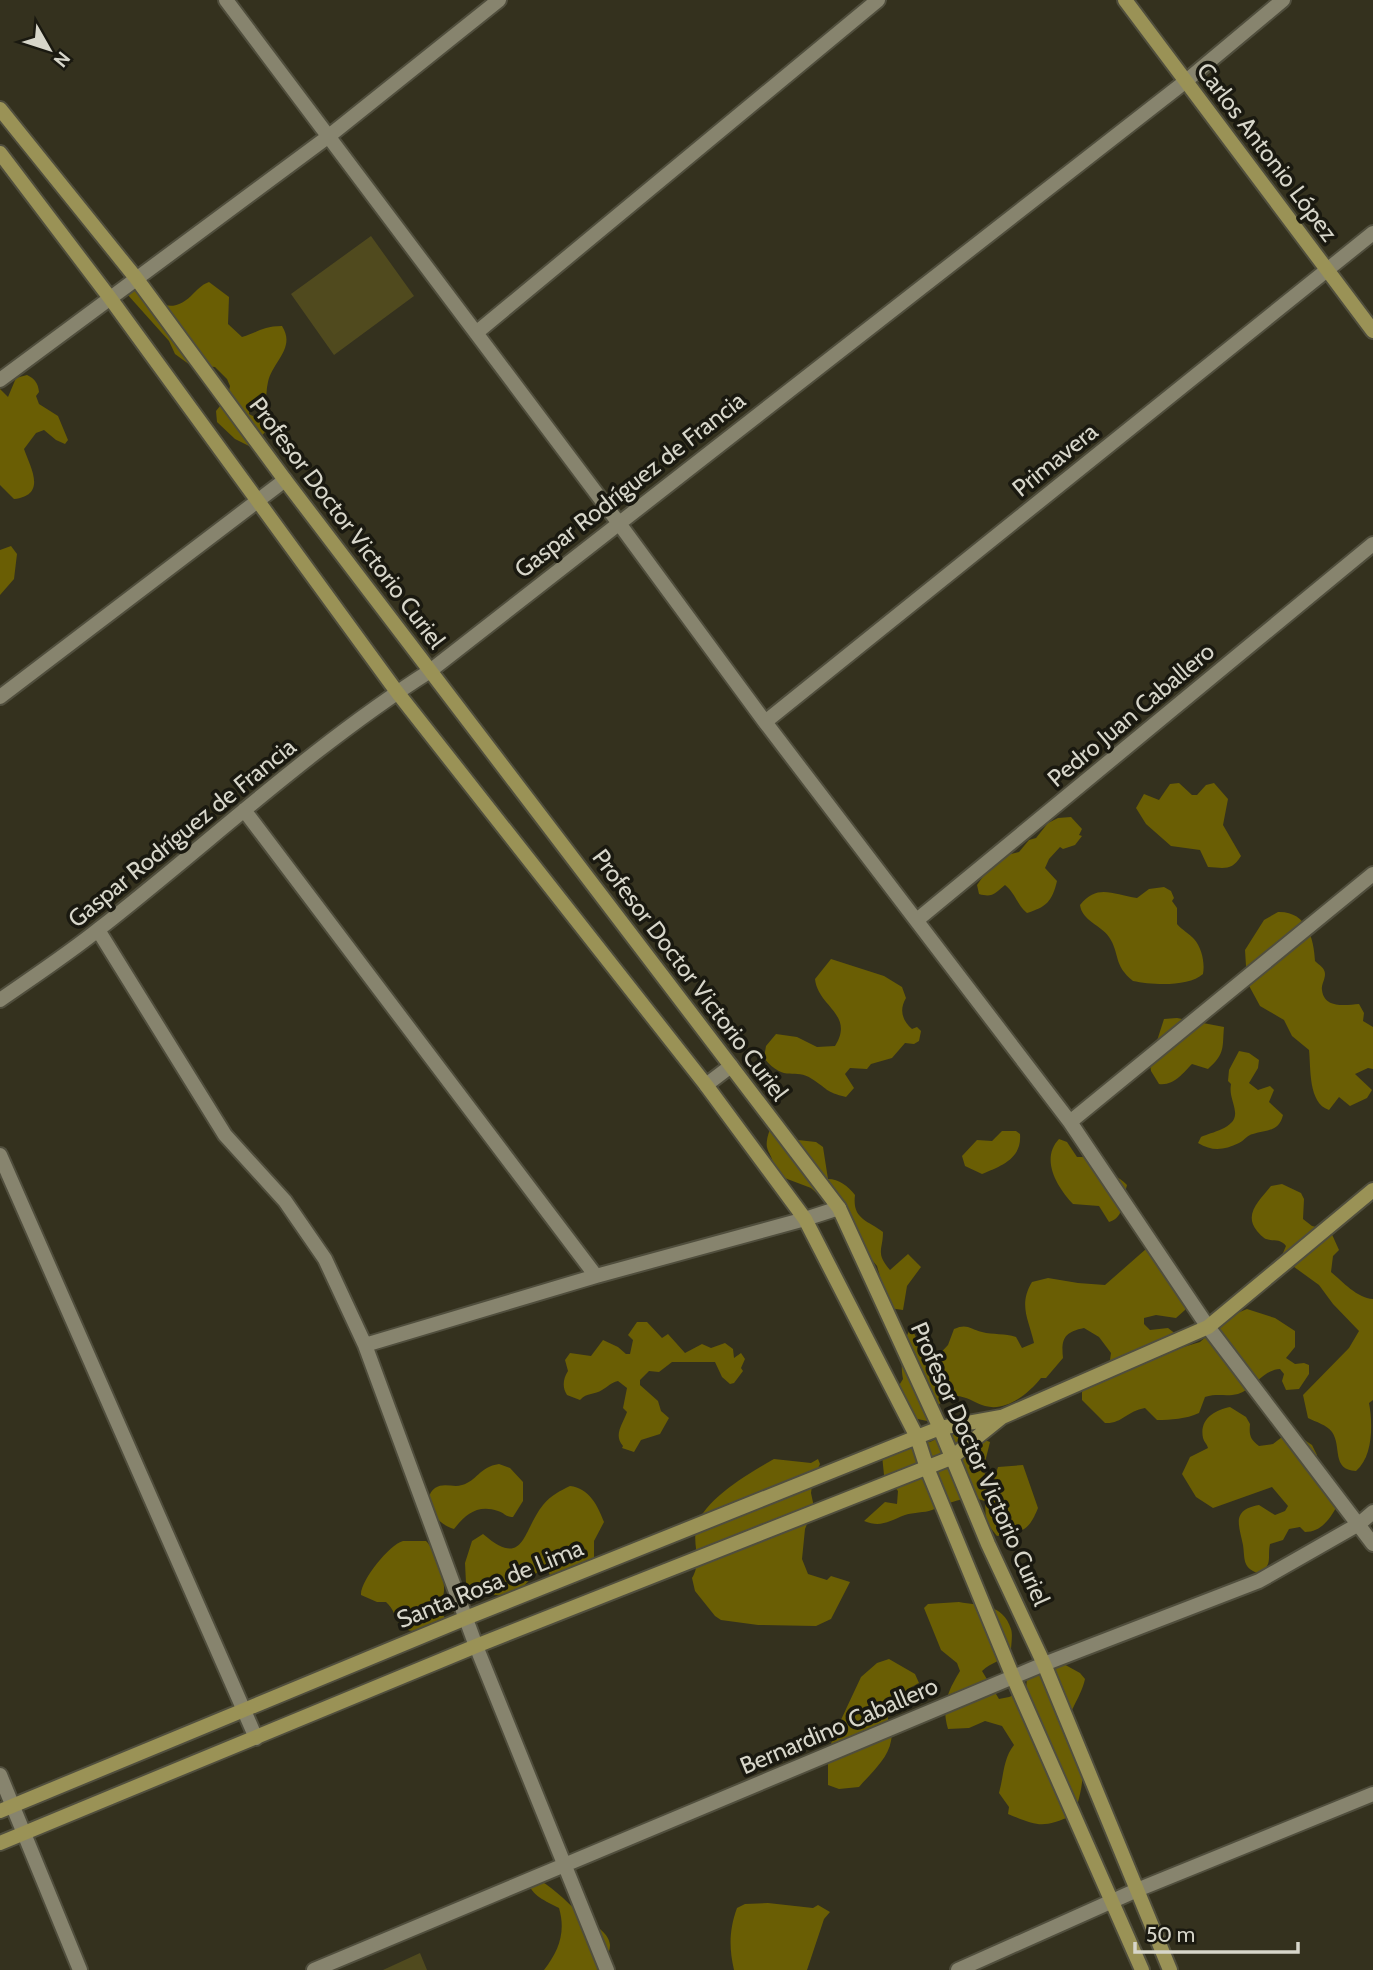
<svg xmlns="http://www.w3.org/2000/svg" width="1373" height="1970" font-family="Cabin,sans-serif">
  <rect width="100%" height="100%" fill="#34311e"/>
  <path fill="#504a1e" d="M371 236 414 296 334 355 291 294Z
    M420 1953 427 1970H383Z"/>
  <path fill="#6a5e04" d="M209 282 229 297 228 324 242 337C259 332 263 326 282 326 296 348 273 361 268 382 266 389 267 397 265 404L249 402V414L268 424 267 429 253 448 235 439 217 422 216 411 228 396 230 386 227 379 215 367 190 365 175 354 169 341 127 294 134 283C154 298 167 318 191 296 197 290 201 285 209 282Z
    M27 375C35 379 38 383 39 392L36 396 39 404 58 416 68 440 65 444 56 440 44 430 36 433 24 449C30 467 48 495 14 499L0 485V389L8 397 16 378Z
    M11 546 17 554 14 579 0 595V550Z
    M1179 783 1192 795H1197L1206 785 1214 783 1228 799 1223 825 1241 856C1232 871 1224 868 1208 867L1200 850 1171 846 1146 824 1136 808 1144 794 1159 800 1170 784Z
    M1071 817 1082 829 1079 835 1082 836 1075 845 1063 849 1060 847 1049 859 1045 868 1057 881C1052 902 1046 907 1027 913 1017 905 1016 894 1005 885 995 893 993 898 979 894L977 885 989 868 1007 855 1019 852 1029 840 1036 838 1048 823 1058 818Z
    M1164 887 1171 891 1174 898 1172 901 1177 908V924C1182 930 1190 934 1194 939 1202 948 1205 963 1203 974 1189 987 1152 985 1133 981 1113 965 1120 953 1109 937 1101 925 1082 921 1080 905 1098 883 1113 895 1137 898L1149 889Z
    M1278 912C1307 911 1314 939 1315 961 1319 965 1325 968 1325 974 1325 980 1321 985 1322 990 1324 1009 1346 1005 1359 1004L1364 1013 1363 1021 1373 1027V1069L1368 1068 1355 1074 1372 1090 1367 1098 1350 1106 1339 1097 1329 1110C1308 1103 1311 1068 1309 1050L1292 1036 1284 1020 1260 1006 1247 982 1245 950 1264 920Z
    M831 959 884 976 902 987 906 998C899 1010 902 1020 912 1029L917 1027 921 1031 919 1041 914 1044 905 1043 892 1058 871 1064 867 1069 850 1068 845 1074 854 1088 846 1097C825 1092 828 1089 812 1079 795 1067 785 1084 764 1058L766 1046 776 1034 797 1037 817 1047 835 1046C855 1014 818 1007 815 979Z
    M1177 1018 1224 1027C1222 1047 1226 1053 1208 1069L1192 1064C1183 1073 1174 1086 1159 1084L1151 1071 1149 1056 1154 1050 1164 1019Z
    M1239 1051 1249 1053 1259 1060 1258 1068 1249 1083 1258 1090 1270 1086 1274 1090 1269 1102 1283 1115C1279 1132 1266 1130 1253 1134 1247 1135 1245 1140 1239 1143 1224 1150 1213 1152 1198 1143L1201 1137C1212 1132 1237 1128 1235 1112 1234 1102 1229 1095 1231 1084L1228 1081 1229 1070Z
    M770 1129 798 1140 816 1142 823 1147 828 1179C839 1179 848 1186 855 1195 852 1219 867 1220 883 1232 883 1250 875 1253 890 1270L908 1254 921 1267 907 1286 903 1310 889 1308 877 1266 863 1249 859 1234 854 1227 811 1188 782 1177 774 1170C773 1149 761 1154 770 1129Z
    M1002 1131H1016L1020 1134C1022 1159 1001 1166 982 1174L965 1166 962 1156 977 1140 992 1141Z
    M1059 1139 1067 1142 1077 1157H1101L1107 1162C1110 1177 1118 1175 1127 1185 1123 1198 1125 1218 1109 1222L1099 1206 1073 1204C1057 1187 1040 1159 1059 1139Z
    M1282 1184 1301 1193 1304 1199 1303 1219 1312 1226 1330 1230 1339 1250 1333 1256 1331 1272C1343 1282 1357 1298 1373 1299V1400L1369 1403C1373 1424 1373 1457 1356 1471 1331 1470 1342 1446 1332 1432 1327 1425 1316 1422 1308 1418L1303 1395 1349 1348 1359 1331 1333 1304 1319 1285 1290 1264 1283 1253 1286 1246C1280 1238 1274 1242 1266 1239 1263 1238 1259 1233 1257 1231 1243 1214 1260 1200 1271 1186Z
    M1146 1249 1161 1253 1185 1300V1310L1176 1318 1156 1315 1144 1318V1324L1150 1330 1168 1328 1177 1335V1349L1200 1342 1230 1316 1247 1309 1275 1318 1295 1331V1347L1286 1358 1295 1364 1304 1363 1309 1365V1374L1299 1389 1286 1390 1282 1381 1284 1374 1280 1369C1262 1370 1254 1389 1238 1394 1226 1397 1218 1393 1205 1397L1199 1413C1186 1419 1171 1420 1157 1420L1145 1408C1127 1411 1122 1424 1105 1423L1082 1400V1392L1110 1360 1111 1353 1099 1337 1084 1328C1064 1332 1061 1339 1063 1358L1046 1378H1041C1029 1393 1007 1412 985 1406 971 1402 959 1390 944 1400 937 1404 934 1415 927 1421L913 1418 898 1387 903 1379C900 1364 902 1341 911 1328 921 1343 916 1352 931 1363L948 1345 954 1329C967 1323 970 1329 982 1332 993 1335 1005 1333 1016 1337L1022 1348 1034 1343C1029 1320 1018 1305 1032 1282L1048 1278 1078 1283 1105 1285Z
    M637 1322H647L662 1338 668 1334 685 1353 702 1344 711 1348 725 1343 733 1349 734 1358 741 1353 745 1359 741 1368 743 1371 734 1383 730 1384 722 1377 715 1362H672L659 1372 649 1371 640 1380V1385L658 1401 661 1411 669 1418 660 1434 641 1440 634 1452 622 1448 623 1446C613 1435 623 1424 627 1412L623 1408 627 1388 618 1381C610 1383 609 1386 602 1390 595 1395 587 1392 580 1400L567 1395C562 1387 563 1379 568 1371L565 1360 570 1353 591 1356 603 1340 618 1347 626 1354H630L633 1340 628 1335Z
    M1230 1407 1246 1417 1250 1424C1249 1435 1250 1439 1259 1446L1273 1444 1282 1437 1297 1435 1312 1445 1317 1455V1467L1337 1506C1330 1519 1321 1532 1305 1532L1300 1527 1289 1529 1283 1540 1270 1544C1267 1557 1274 1567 1257 1573 1242 1567 1245 1558 1243 1545 1239 1525 1231 1510 1259 1505L1275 1515 1285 1511 1288 1506 1272 1487 1213 1508 1196 1497 1182 1474 1190 1457 1208 1448C1207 1444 1204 1442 1203 1438 1199 1419 1215 1410 1230 1407Z
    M967 1428 979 1438 990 1442 983 1470 987 1478 982 1477 989 1482 994 1480 998 1467 1023 1465 1038 1508C1028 1533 1022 1531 997 1536L986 1522 985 1501C965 1494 951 1503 932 1510 924 1513 914 1512 905 1515 889 1521 881 1528 864 1521L885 1502 897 1504 898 1491 884 1475 882 1455 914 1443 930 1442 956 1429Z
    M774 1459 811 1463 818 1459 820 1464 813 1479 811 1493 814 1507 805 1529 802 1559 808 1574 827 1580 831 1576 850 1582 831 1619 816 1626 758 1625 721 1620 715 1616 695 1591 692 1578C703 1559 691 1545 697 1526 704 1499 751 1472 774 1459Z
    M499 1464 510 1468 523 1482V1501L513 1517C505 1517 505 1513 498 1511 477 1504 465 1515 454 1529 439 1524 434 1516 428 1502 429 1496 430 1492 435 1488 444 1482 453 1488 462 1485 477 1481 479 1467 499 1464Z
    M570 1486C589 1488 598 1506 604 1522L594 1541V1561L577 1583 561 1587 552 1580 548 1571 543 1569C534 1573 529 1581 522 1588 508 1603 481 1593 466 1583L465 1563 472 1541 483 1534C525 1570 522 1531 543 1505 551 1495 560 1491 570 1486Z
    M403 1541H426C435 1550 444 1574 444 1587 445 1602 434 1602 445 1618 444 1619 439 1627 438 1628 431 1634 407 1633 401 1626 395 1618 394 1609 386 1602H377L361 1595C360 1581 390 1544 403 1541Z
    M959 1602C980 1606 1003 1603 1011 1629 1013 1635 1011 1644 1011 1652 1003 1661 991 1662 982 1671L999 1699 1009 1697 1026 1690 1027 1677 1060 1662 1080 1673 1085 1679C1081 1698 1066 1714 1065 1734 1091 1755 1083 1788 1074 1815 1042 1828 1040 1827 1008 1814L1009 1807 999 1793C1004 1775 1003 1759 1014 1745L1002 1726 985 1721 969 1728 948 1729C941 1705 948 1691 960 1671L957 1663 941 1650 924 1608 928 1604Z
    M889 1659 915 1674 919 1683C907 1689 884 1704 888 1719 889 1727 893 1733 891 1741 888 1759 870 1774 859 1787L839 1789 828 1785V1762L832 1739 861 1677 877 1663Z
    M532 1876C552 1886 564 1899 580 1914 590 1923 609 1931 610 1945 610 1955 603 1963 597 1970H544C559 1951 566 1932 559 1908 546 1901 531 1896 528 1881Z
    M768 1903 813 1908 818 1905 830 1912 824 1919 807 1970H734C729 1948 729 1930 737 1908L745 1904Z"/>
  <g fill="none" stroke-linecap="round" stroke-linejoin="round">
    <defs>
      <path id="street" d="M226 0 618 522 765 722 1070 1122 1208 1327 1373 1544
        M476 333 878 0
        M0 380 329 136 499 0
        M0 697 285 480
        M765 722 1373 233
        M244 810 596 1276
        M917 920 1373 544
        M98 930 225 1135 285 1201 325 1259 365 1345 476 1646 607 1970
        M0 1000C33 977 68 954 99 929 209 843 312 746 430 671L1186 81 1283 0
        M706 1085 731 1066
        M1070 1122 1373 874
        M0 1155 256 1738
        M365 1345 596 1276 805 1219 839 1208
        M0 1775 80 1970
        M314 1970 1044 1664 1259 1581 1359 1524 1373 1512
        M958 1970 1137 1890 1373 1794"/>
      <path id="secondary" d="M1125 0 1373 331
        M0 109 136 278 285 480 839 1208 940 1428 988 1544 1044 1664 1170 1970
        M0 153 110 298 397 692 706 1085 805 1219 917 1437 927 1468 1013 1677 1142 1970
        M0 1811 466 1618 917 1437 940 1428 1001 1417
        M0 1843 476 1646 951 1458 1002 1417 1208 1327 1373 1190"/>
    </defs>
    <use href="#street" stroke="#504e3d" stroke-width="18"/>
    <use href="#secondary" stroke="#504e3d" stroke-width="18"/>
    <use href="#street" stroke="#87846e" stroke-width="14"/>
    <use href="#secondary" stroke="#9a9256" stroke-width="14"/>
  </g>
  <g text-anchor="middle" stroke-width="7" stroke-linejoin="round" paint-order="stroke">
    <g font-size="24" fill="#d7d6ca" stroke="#1a1910">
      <text transform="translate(1267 152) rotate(53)" y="8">Carlos Antonio López</text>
      <text transform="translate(1055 460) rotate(-39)" y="8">Primavera</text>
      <text transform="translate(630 485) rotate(-38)" y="8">Gaspar Rodríguez de Francia</text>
      <text transform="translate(347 523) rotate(53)" y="8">Profesor Doctor Victorio Curiel</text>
      <text transform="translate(1131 715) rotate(-40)" y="8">Pedro Juan Caballero</text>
      <text transform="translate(182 833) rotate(-39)" y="8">Gaspar Rodríguez de Francia</text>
      <text transform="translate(690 975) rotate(53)" y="8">Profesor Doctor Victorio Curiel</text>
      <text transform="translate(980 1464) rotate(66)" y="8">Profesor Doctor Victorio Curiel</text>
      <text transform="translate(490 1584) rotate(-22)" y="8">Santa Rosa de Lima</text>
      <text transform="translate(839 1726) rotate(-23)" y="8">Bernardino Caballero</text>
    </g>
  </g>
  <g transform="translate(49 49) rotate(129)" stroke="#1a1910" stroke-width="5" paint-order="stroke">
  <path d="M0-5L12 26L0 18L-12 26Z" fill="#d7d6ca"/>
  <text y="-10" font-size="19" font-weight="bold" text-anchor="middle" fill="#d7d6ca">N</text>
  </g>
  <path d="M1135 1942v10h163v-10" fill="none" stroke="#d7d6ca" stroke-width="3.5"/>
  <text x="1146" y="1942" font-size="21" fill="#d7d6ca" stroke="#1a1910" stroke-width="5" paint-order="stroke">50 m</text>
</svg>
